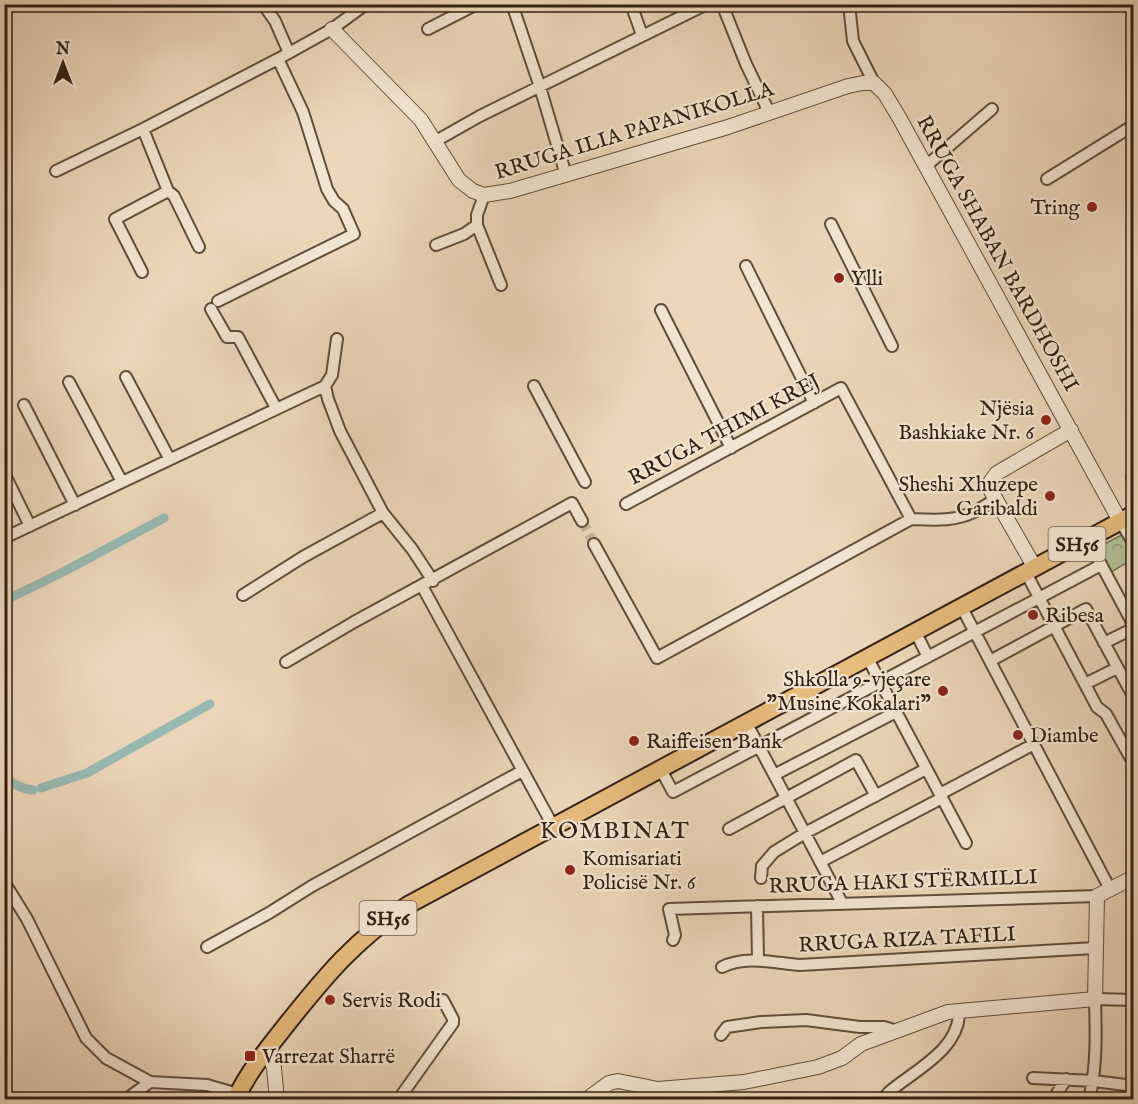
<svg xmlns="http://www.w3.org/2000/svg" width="1138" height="1104" font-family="'IM FELL English',serif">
  <defs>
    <pattern id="park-crowns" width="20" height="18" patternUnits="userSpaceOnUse" patternTransform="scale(1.5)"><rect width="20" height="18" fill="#b2bf93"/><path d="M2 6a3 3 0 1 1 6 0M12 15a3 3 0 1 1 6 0" fill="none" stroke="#919b77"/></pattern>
  </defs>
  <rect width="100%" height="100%" fill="#ebd6b9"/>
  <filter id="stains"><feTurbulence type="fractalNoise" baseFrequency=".00333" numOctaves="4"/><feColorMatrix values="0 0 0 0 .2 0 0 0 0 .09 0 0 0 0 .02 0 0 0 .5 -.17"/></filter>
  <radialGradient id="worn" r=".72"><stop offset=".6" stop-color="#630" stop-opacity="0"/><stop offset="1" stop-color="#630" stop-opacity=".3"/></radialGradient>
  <path fill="url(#park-crowns)" stroke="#727053" stroke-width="1.5" d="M1127 532 1133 544V559L1106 575 1093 550Z"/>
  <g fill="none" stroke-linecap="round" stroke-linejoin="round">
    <path stroke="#98b9b1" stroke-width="9" d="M4 601 65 571 164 518
      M4 775C10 783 22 789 33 790
      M41 788 87 773 210 704"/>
    <path stroke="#c6b298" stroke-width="10" stroke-dasharray="10 5" stroke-linecap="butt" d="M582 521 594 544"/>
    <defs>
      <path id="minor" d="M263 4 275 21 289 53
        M311 4V5
        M512 4 540 87 566 175
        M631 4 642 35
        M722 4 746 64 769 112
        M849 4 853 41 874 83
        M428 29 477 4
        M434 142 480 116 707 4
        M926 166 992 109
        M56 171 143 129 278 59 332 29 366 4
        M1047 179 1134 125
        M168 191 174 196 199 247
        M484 195 477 215V225L501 285
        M831 224 892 346
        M436 245 464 234 477 225
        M746 266 814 403
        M142 272 115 219 168 191 143 129
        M218 301 354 234 343 209 334 201 327 189 303 112 278 59
        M211 309 227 337H238L276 408
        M661 310 731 448
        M337 339 332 375 325 386 328 399 340 431 383 513 412 549 433 581
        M126 377 169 458
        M69 382 122 482
        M534 386 585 482
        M24 405 75 505
        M4 473 30 526
        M1132 477 1134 476
        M626 504 841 388 911 519
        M981 508 996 499
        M1120 521 1134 544
        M4 538 325 386
        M1087 538 1134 626
        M594 544 657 658 911 519C934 520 954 522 976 511
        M1025 571 1097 707 1106 714 1134 764
        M422 586 553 826
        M243 595 303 557 383 513
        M961 606 1110 889
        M915 631 928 657
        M1104 643 1134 628
        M867 657 966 843
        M990 661 1086 609 1134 698
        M286 662 354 622 572 503 582 521
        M1085 684 1117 668
        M805 690 819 715
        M746 722 842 903
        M660 768 673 792 1101 565
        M774 775 896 712
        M940 794 1034 744
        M729 829 856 760 876 796
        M820 862 942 798
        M761 878 762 866 774 852 805 833 926 769
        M4 882 27 919 86 1038 106 1058 150 1082 207 1085 238 1094
        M757 906 758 960
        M673 940 675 935 669 909 1097 896
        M207 947 269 913 312 886 522 771
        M722 967C747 955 774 963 800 965L1095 948
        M721 1035 727 1027 761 1022 806 1020 860 1027H884L897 1031
        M1033 1078 1094 1081 1134 1086
        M125 1100 150 1082
        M398 1100 453 1023V1019L443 1000
        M882 1100 889 1092C915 1070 961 1049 959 1010
        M1053 1100 1066 1079
        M1089 1100C1097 1066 1096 1033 1095 999L1134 1000"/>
      <path id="tertiary" d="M332 29 421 120 459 180 473 191 484 195 510 191 609 162 728 127 848 86 863 83H874L885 94 900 119 1120 521
        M1034 566 991 491V481L997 473 1071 430
        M267 1049 274 1068 277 1100
        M586 1100 609 1083 618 1081 658 1089 744 1082 818 1067 842 1058 861 1044 948 1012 1095 999 1097 896 1134 877"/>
      <path id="primary" d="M235 1100C248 1072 268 1048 287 1024 326 975 356 939 408 905L1134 514"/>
    </defs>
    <use href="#minor" stroke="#604e3c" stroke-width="14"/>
    <use href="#tertiary" stroke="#604e3c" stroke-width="16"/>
    <use href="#primary" stroke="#312013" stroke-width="20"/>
    <use href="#minor" stroke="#f2e4d2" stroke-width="10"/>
    <use href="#tertiary" stroke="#f2e4d2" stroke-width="14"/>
    <use href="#primary" stroke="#e6bb7c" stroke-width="16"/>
  </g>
  <g fill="#8f2418" stroke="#f2e4d2" stroke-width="2">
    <circle cx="1092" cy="207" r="6"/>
    <circle cx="839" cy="278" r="6"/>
    <circle cx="1046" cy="420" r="6"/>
    <circle cx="1050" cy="496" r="6"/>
    <circle cx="1033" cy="615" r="6"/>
    <circle cx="943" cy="691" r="6"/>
    <circle cx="1018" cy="735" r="6"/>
    <circle cx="634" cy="741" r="6"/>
    <circle cx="570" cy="870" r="6"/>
    <circle cx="330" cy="1000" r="6"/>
    <rect x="244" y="1050" width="12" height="12" rx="3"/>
  </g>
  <g text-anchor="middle" stroke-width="4.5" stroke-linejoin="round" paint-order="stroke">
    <g fill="#f2e4d2" stroke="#6b5b4c" stroke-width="1.5">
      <rect x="1048.5" y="527" width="57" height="34" rx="4.5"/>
      <rect x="359.5" y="901" width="57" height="34" rx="4.5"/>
    </g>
    <g font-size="20" font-weight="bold" fill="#312013">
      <text x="1077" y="551">SH56</text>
      <text x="388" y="925">SH56</text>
    </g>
    <g font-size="21" fill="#312013" stroke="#f2e4d2">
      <text transform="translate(634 130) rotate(-17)" y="7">RRUGA ILIA PAPANIKOLLA</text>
      <text transform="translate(998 253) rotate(61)" y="7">RRUGA SHABAN BARDHOSHI</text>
      <text transform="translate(724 429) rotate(-28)" y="7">RRUGA THIMI KREJ</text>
      <text transform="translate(903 881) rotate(-2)" y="7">RRUGA HAKI STËRMILLI</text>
      <text transform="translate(907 939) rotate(-3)" y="7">RRUGA RIZA TAFILI</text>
    </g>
    <g font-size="21" fill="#312013" stroke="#f2e4d2" text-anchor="start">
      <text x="1080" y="214" text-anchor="end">Tring</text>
      <text x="851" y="285">Ylli</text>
      <text x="1034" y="415" text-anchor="end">Njësia<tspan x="1034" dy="24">Bashkiake Nr. 6</tspan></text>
      <text x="1038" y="491" text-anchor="end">Sheshi Xhuzepe<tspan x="1038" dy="24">Garibaldi</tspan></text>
      <text x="1045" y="622">Ribesa</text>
      <text x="931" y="686" text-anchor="end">Shkolla 9-vjeçare<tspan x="931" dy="24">"Musine Kokalari"</tspan></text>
      <text x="1030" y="742">Diambe</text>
      <text x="646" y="748">Raiffeisen Bank</text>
      <text x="582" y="865">Komisariati<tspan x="582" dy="24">Policisë Nr. 6</tspan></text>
      <text x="342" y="1007">Servis Rodi</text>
      <text x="262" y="1063">Varrezat Sharrë</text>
    </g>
    <g font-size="24" letter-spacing="1.5" fill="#312013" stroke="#f2e4d2">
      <text x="615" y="838">KOMBINAT</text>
    </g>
  </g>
  <rect width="1138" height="1104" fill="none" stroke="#ebd6b9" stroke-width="24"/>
  <rect x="6" y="6" width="1126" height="1092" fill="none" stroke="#312013" stroke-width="3"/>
  <rect x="12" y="12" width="1114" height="1080" fill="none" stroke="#312013" stroke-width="1.5"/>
  <g transform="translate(63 63)" stroke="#f2e4d2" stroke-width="4.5" paint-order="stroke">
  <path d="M0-4.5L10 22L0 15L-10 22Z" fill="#312013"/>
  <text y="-9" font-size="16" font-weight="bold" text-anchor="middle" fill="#312013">N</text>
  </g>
  <rect width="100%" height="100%" filter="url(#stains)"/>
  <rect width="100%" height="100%" fill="url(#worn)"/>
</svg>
